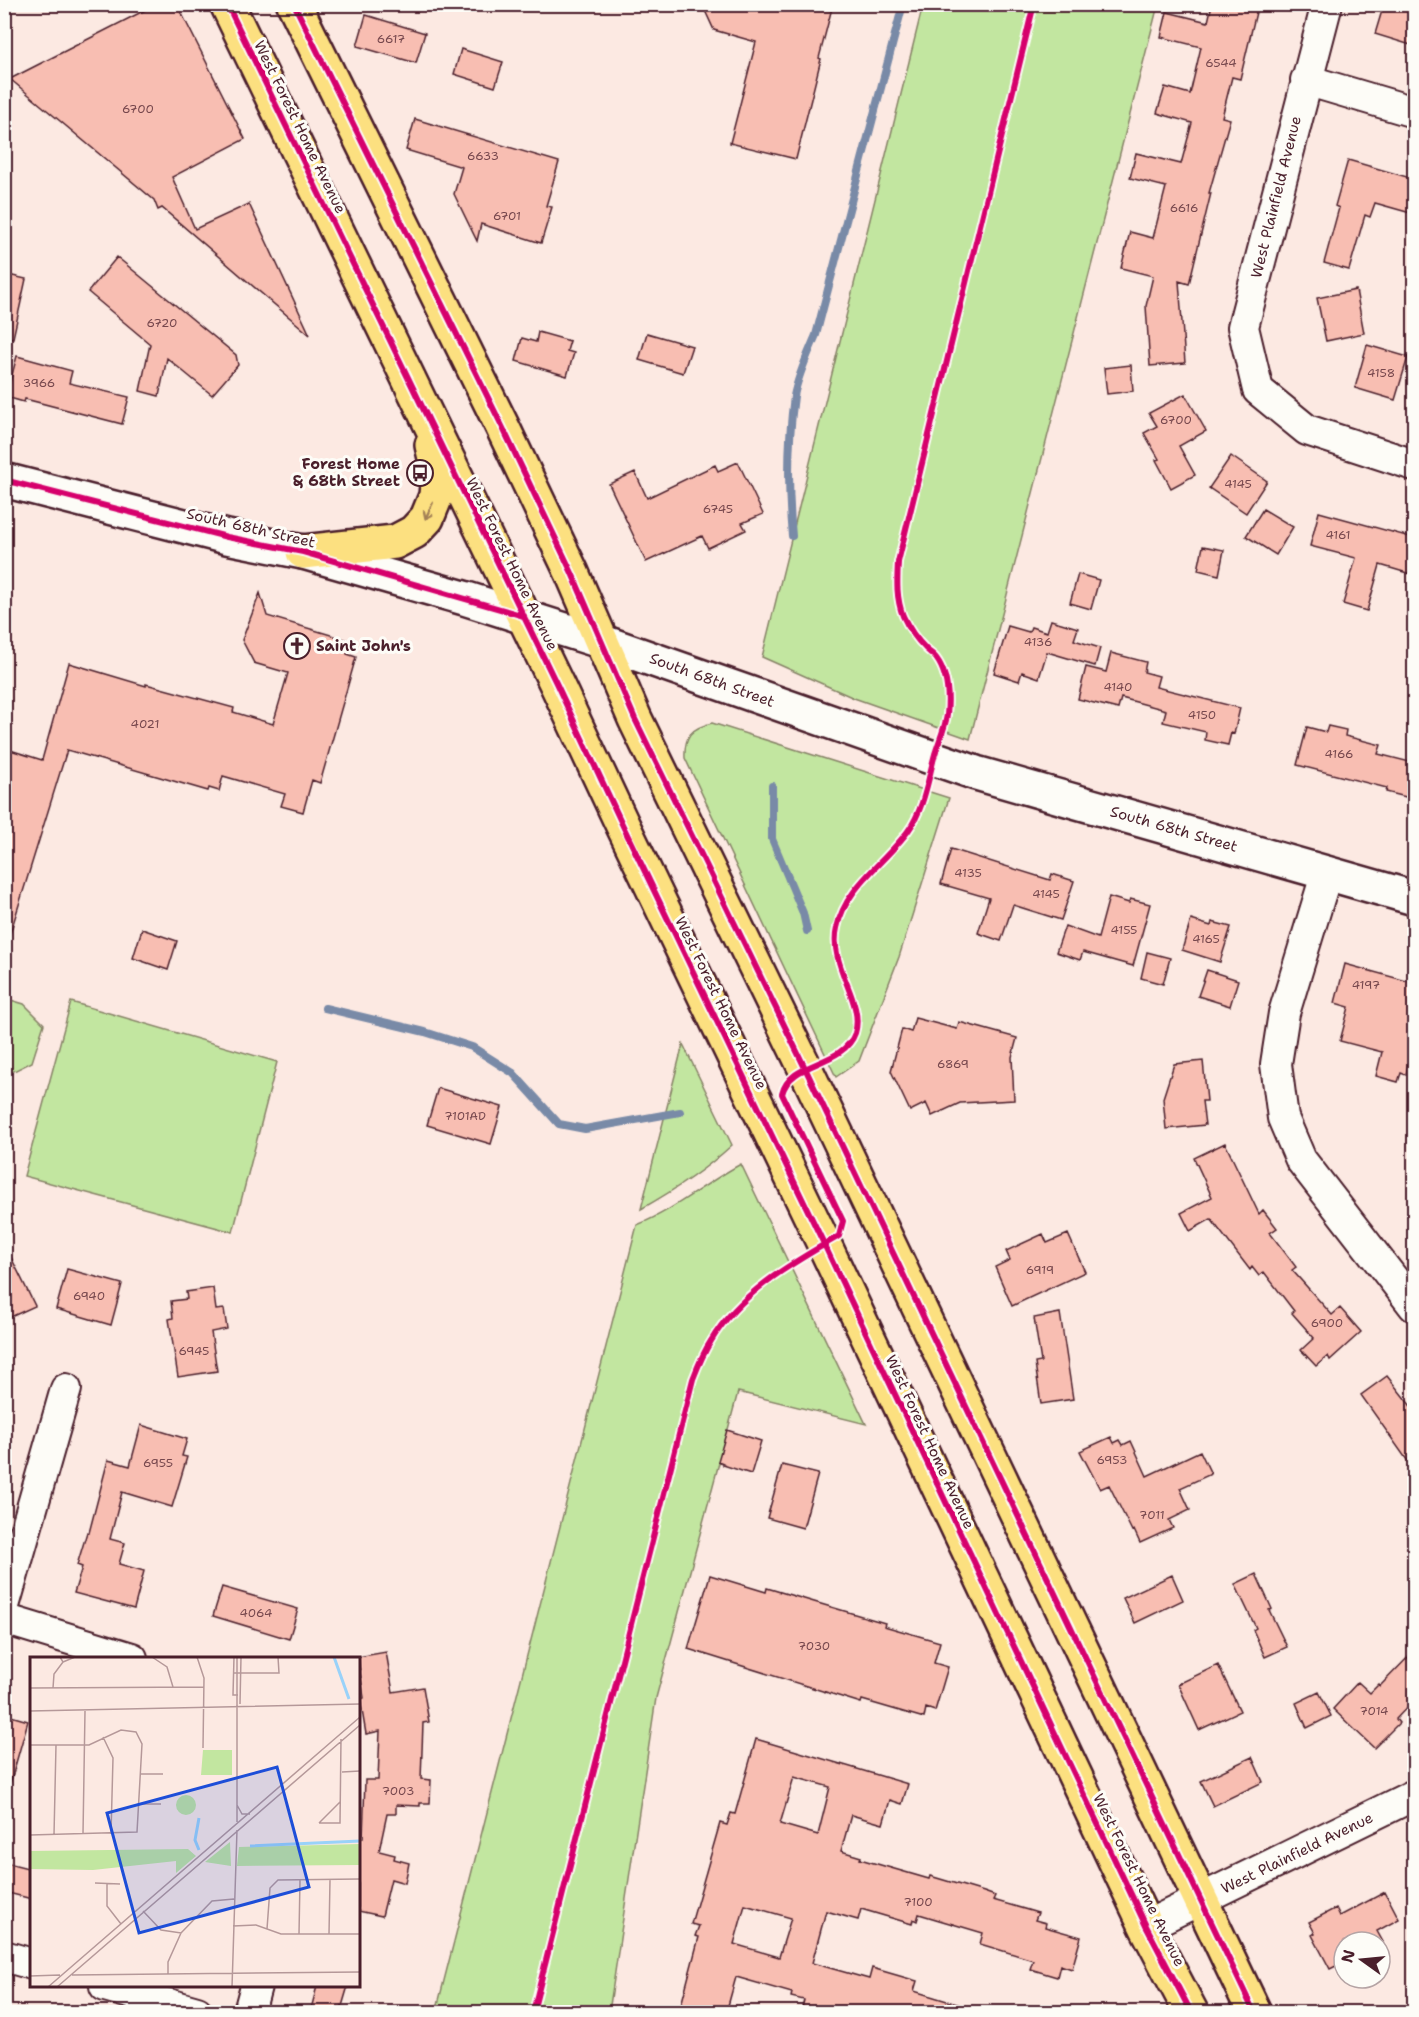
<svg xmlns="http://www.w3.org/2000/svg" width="1419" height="2017" font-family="'Shantell Sans',sans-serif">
  <rect width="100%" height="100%" fill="#fce9e2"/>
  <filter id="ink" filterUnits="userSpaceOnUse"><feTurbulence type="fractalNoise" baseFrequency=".0167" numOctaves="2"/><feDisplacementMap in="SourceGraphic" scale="12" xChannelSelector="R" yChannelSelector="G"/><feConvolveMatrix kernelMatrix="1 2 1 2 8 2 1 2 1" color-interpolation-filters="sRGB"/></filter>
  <g filter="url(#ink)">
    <path fill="#c2e6a0" stroke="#868266" stroke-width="1.5" d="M923 5H1158L970 739 854 698 762 657Z
      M712 723 949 798 899 957 859 1061 836 1077 685 758C684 736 691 728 712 723Z
      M4 998 24 1004 44 1024 32 1062 12 1072 5 1069Z
      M71 1002 277 1062 233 1232 24 1176Z
      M683 1044 732 1145C705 1170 673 1191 641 1209Z
      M741 1164 866 1424 738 1392 656 1698 609 2012H436L637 1225C675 1210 705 1183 741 1164Z"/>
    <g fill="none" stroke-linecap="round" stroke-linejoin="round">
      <path stroke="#798aa7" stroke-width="8" d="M792 536C788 492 788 441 794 396 798 375 808 354 816 335L903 4
        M772 786V839L803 913 807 931
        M325 1008 425 1032 472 1047 513 1073 559 1124 585 1129 680 1112"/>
    </g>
    <path fill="#f8beb2" stroke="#4a1f2b" stroke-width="1.5" fill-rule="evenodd" d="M157 4H177L245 139 172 177 195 229 249 204 310 335 162 208 158 210 154 200 10 79Z
      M702 4H833L819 58 821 59 796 159 730 143 756 42 714 30Z
      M1212 4H1258L1240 79 1232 77 1222 117 1230 119 1209 193H1211L1189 284 1179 281 1185 363 1150 366 1146 306 1153 276 1121 268 1130 232 1153 238 1166 187 1130 178 1136 153 1181 164 1192 123 1157 113 1165 87 1190 94 1201 47 1161 37 1167 12 1208 22Z
      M1384 4H1414V46L1375 34Z
      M366 15 425 33 416 63 357 46Z
      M461 49 503 62 495 87 454 74Z
      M415 119 559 162 546 206 552 207 541 243 481 224 477 241 454 194 462 167 406 150Z
      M1348 160 1414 179V214L1375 203 1370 217 1365 215 1349 270 1324 263 1339 208 1335 206Z
      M117 257 236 355 238 365 212 395 167 358 159 396 140 391 150 344 88 292Z
      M4 274 26 279 13 338 4 337Z
      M1356 290 1364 333 1326 341 1317 298Z
      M538 332 570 341 567 351 574 353 567 376 516 361 522 338 536 342Z
      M647 333 692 346 683 373 639 360Z
      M1367 345 1408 357 1395 400 1355 388Z
      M17 356 72 371 69 383 129 397 122 424 25 399 24 402 6 397Z
      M1131 365 1133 391 1107 394 1104 368Z
      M1185 394 1206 431 1179 446 1195 475 1171 488 1156 460 1159 459 1144 433 1157 426 1149 413Z
      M1231 456 1267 481 1246 513 1209 488Z
      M738 462 763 514 742 523 746 530 708 548 702 536 646 562 609 484 635 472 647 498 715 465 718 471Z
      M1263 509 1293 527 1276 555 1246 536Z
      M1319 512 1414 538V575L1380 565 1367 611 1343 604 1356 558 1310 546Z
      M1203 546 1224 550 1219 575 1198 570Z
      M1078 574 1099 580 1091 609 1070 603Z
      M260 593 267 616 351 641 347 654 356 657 320 783 312 780 303 812 281 806 285 794 223 776 219 791 209 788 208 791 67 750 9 937 4 936V748L42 760 69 663 146 686V684L234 708 233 712 273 724 288 673 254 663 242 640Z
      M1051 620 1078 628 1074 640 1100 648 1095 666 1047 652 1039 678 1022 672 1019 681 994 673 1008 626 1029 632 1031 627 1047 632Z
      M1111 653 1146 662 1144 672 1159 676 1156 687 1240 708 1234 734 1231 733 1228 745 1205 740 1206 732 1163 722 1166 710 1121 698 1118 709 1078 699 1086 667 1106 672Z
      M1328 726 1346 730 1345 736 1381 745 1378 754 1414 763V799L1386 792 1387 788 1297 765 1307 727 1326 732Z
      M951 849 1050 880 1052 874 1074 881 1061 920 1013 905 1001 941 978 933 989 898 941 884Z
      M1109 897 1129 903 1130 899 1150 904 1133 966 1083 952 1080 960 1056 952 1065 926 1098 938Z
      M1191 920 1211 926 1212 922 1231 927 1220 962 1182 950Z
      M142 929 177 941 168 970 133 958Z
      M1147 952 1170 958 1163 984 1141 978Z
      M1345 964 1414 983V1035L1406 1075 1401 1073 1398 1082 1376 1076 1382 1052 1340 1041 1349 1007 1335 1003Z
      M1207 970 1238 980 1230 1006 1198 996Z
      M915 1018 957 1029 959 1022 1017 1038 1012 1057 1014 1100 960 1103 932 1116 926 1103 910 1111 891 1071 902 1029 911 1032Z
      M1203 1061 1207 1101H1202L1205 1125 1166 1129 1163 1098 1174 1064Z
      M438 1088 502 1107 491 1144 427 1125Z
      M1225 1143 1259 1214 1263 1210 1277 1228 1270 1233 1296 1267 1292 1270 1332 1315 1340 1308 1361 1332 1330 1360 1328 1356 1316 1366 1301 1350 1314 1338 1292 1313 1294 1311 1264 1272 1259 1276 1252 1267 1250 1270 1211 1219 1190 1231 1181 1213 1212 1197 1194 1158Z
      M1043 1234 1047 1243 1068 1234 1085 1272 1012 1306 995 1267 1010 1260 1006 1251Z
      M4 1243 35 1306 4 1320Z
      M67 1269 122 1284 111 1325 56 1309Z
      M213 1288 216 1310 224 1309 227 1329 211 1332 217 1371 178 1377 169 1319 173 1318 171 1301 187 1299 186 1292Z
      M1060 1313 1073 1399 1041 1404 1035 1363 1041 1362 1034 1318Z
      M1387 1376 1414 1410V1470L1361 1395Z
      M141 1425 187 1439 182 1456 187 1457 172 1507 122 1492 110 1539 125 1543 119 1564 144 1571 134 1609 74 1593 82 1567 77 1565 87 1532 89 1533 108 1460 130 1466Z
      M727 1430 761 1441 751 1474 723 1465V1463L718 1461Z
      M1111 1437 1114 1443 1120 1440 1123 1445 1131 1441 1147 1476 1200 1451 1211 1474 1180 1488 1190 1510 1169 1520 1173 1528 1140 1543 1134 1530 1132 1531 1109 1485 1100 1489 1080 1451Z
      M782 1465 818 1474 803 1528 767 1518Z
      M1256 1574 1272 1609 1269 1610 1287 1647 1265 1657 1253 1630 1256 1628 1235 1584Z
      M710 1575 766 1592 767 1588 885 1623 884 1626 940 1642 934 1663 948 1667 935 1711 926 1708 924 1718 862 1700 861 1703 688 1649Z
      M1172 1575 1183 1600 1135 1623 1123 1598Z
      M222 1587 298 1609 289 1639 213 1616Z
      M1414 1651V1700L1396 1719 1399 1723 1374 1748 1333 1709 1358 1682 1370 1693 1379 1684 1380 1686Z
      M386 1652 393 1692 423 1687 429 1722 423 1723 421 1779 431 1780 430 1803H420V1806L396 1805V1814H387L379 1851 395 1855 394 1859 409 1863 405 1883 391 1879 382 1916 358 1911V1837L363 1838 365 1780H378L380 1731 366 1734 360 1699 364 1698 358 1659 357 1657Z
      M1218 1665 1240 1711 1199 1730 1178 1684Z
      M1319 1692 1331 1716 1307 1728 1296 1703Z
      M4 1714 28 1721 10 1784 4 1783Z
      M756 1739 908 1784 902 1804 890 1800 883 1824 851 1815 841 1851 861 1857 860 1859 929 1879 930 1876 984 1892 995 1896 993 1900 1038 1913 1035 1920 1046 1923 1045 1927 1081 1937 1072 1969 1060 1965 1057 1977 1030 1969 1033 1960 980 1944 983 1933 919 1914 917 1921 913 1919 912 1924 861 1909 858 1920 826 1911 812 1963 869 1979 872 1968 917 1981 914 1991 967 2007 966 2013H818L802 2008 804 2000 791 1997 792 1993 736 1977 726 2013H679L699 1937 695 1936 699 1926 691 1924 720 1823 727 1825 731 1813 735 1814ZM794 1777 830 1787 818 1835 780 1824ZM745 1905 791 1918 779 1957 734 1944Z
      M1252 1757 1263 1782 1213 1806 1201 1781Z
      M4 1862 32 1869V1899L4 1892Z
      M1385 1892 1399 1919 1377 1931 1383 1942 1380 1943 1344 1942V1962L1330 1969 1312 1935 1315 1933 1309 1922 1336 1908 1340 1916Z
      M317 1986H348L340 2013H310Z"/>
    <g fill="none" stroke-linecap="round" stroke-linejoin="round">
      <defs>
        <path id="street" d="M1327 4 1243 327 1258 390 1307 430 1414 465
          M1306 80 1414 112
          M1327 872 1284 1013 1276 1064 1283 1118 1301 1160 1414 1306
          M4 1606 66 1389
          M4 1619 132 1658
          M1146 1926 1414 1795
          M4 1956 32 1964
          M105 1986 197 2012
          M249 2012 256 1986"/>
        <path id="secondary" d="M4 480 227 537 303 552 464 598 603 642 976 773 1414 898"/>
        <path id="primary" d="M227 4 557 685 623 826 824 1244 1146 1926 1191 2012
          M294 4 502 426 572 573 635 719 806 1070 1254 2012
          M303 552 395 542 414 532 427 518 436 496 438 471 432 445"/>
      </defs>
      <use href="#street" stroke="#4a1f2b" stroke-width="34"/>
      <use href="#secondary" stroke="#4a1f2b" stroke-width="38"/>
      <use href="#primary" stroke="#4a1f2b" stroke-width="38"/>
      <use href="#street" stroke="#fdfcf7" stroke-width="30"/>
      <use href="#secondary" stroke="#fdfcf7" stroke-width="33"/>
      <use href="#primary" stroke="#fce080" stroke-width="33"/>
      <defs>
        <path id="cycleway" d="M227 4 557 685 623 826 824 1244 1146 1926 1191 2012
          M294 4 502 426 572 573 635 719 806 1070 1254 2012
          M4 480 227 537 303 552 524 616
          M533 2012 693 1379C698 1366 703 1353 711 1341 739 1293 792 1263 839 1236L843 1221 782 1094C790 1060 843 1067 855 1033 865 1001 828 966 837 928 845 887 885 863 908 831 924 809 928 779 935 754 939 741 945 728 947 715 949 696 948 674 936 658 934 655 929 652 926 649 917 640 908 627 903 616 896 598 897 581 898 562L1034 4"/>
      </defs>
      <use href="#cycleway" stroke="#fdfcf7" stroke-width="10"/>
      <use href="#cycleway" stroke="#d6006c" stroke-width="6"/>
    </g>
    <defs><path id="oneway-shaft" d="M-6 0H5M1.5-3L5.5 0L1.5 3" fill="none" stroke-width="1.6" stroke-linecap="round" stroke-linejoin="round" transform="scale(1.5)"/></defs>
    <use stroke="#a38056" href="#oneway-shaft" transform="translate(429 511) rotate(115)"/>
  </g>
  <defs>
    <symbol id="bus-ring" viewBox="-11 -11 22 22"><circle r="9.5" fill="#fdfcf7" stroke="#4a1f2b" stroke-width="1.5"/><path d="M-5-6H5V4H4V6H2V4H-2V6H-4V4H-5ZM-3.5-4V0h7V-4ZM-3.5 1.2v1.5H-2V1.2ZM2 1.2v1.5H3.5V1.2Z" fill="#4a1f2b"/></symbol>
    <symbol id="church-ring" viewBox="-11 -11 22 22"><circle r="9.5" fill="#fdfcf7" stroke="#4a1f2b" stroke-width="1.5"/><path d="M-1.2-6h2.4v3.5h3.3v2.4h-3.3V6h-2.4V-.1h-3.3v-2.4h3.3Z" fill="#4a1f2b"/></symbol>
  </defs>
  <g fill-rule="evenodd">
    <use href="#bus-ring" x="405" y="458" width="30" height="30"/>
    <use href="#church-ring" x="282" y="631" width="30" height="30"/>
  </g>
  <g text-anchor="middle" stroke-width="6" stroke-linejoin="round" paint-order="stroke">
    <g font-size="12" fill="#76474d">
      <text x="391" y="43">6617</text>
      <text x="1221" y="67">6544</text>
      <text x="138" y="113">6700</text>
      <text x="483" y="160">6633</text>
      <text x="1184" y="212">6616</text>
      <text x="507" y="220">6701</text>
      <text x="162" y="327">6720</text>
      <text x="1381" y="377">4158</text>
      <text x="39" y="387">3966</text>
      <text x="1176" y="424">6700</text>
      <text x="1238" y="488">4145</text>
      <text x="718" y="513">6745</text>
      <text x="1338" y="539">4161</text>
      <text x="1038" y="646">4136</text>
      <text x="1118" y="691">4140</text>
      <text x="1202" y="719">4150</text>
      <text x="145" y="728">4021</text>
      <text x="1339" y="758">4166</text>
      <text x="968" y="877">4135</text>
      <text x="1046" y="898">4145</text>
      <text x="1124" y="934">4155</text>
      <text x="1206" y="943">4165</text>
      <text x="1366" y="989">4197</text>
      <text x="953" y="1068">6869</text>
      <text x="465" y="1120">7101AD</text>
      <text x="1040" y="1274">6919</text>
      <text x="89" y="1300">6940</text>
      <text x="1327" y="1327">6900</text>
      <text x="194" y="1355">6945</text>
      <text x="1112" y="1464">6953</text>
      <text x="158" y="1467">6955</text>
      <text x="1152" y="1519">7011</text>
      <text x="256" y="1617">4064</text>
      <text x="814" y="1650">7030</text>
      <text x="1374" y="1715">7014</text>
      <text x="398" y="1795">7003</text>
      <text x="918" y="1906">7100</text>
    </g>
    <g font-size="15" fill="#4a1f2b" stroke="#fdfcf7">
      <text transform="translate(300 127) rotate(64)" y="5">West Forest Home Avenue</text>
      <text transform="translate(1276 197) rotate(-76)" y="5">West Plainfield Avenue</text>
      <text transform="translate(251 528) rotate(13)" y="5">South 68th Street</text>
      <text transform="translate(512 564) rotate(64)" y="5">West Forest Home Avenue</text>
      <text transform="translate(712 680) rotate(20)" y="5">South 68th Street</text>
      <text transform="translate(1174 829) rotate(16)" y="5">South 68th Street</text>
      <text transform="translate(721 1003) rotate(64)" y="5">West Forest Home Avenue</text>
      <text transform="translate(930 1442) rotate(65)" y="5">West Forest Home Avenue</text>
      <text transform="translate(1297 1853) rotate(-26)" y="5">West Plainfield Avenue</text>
      <text transform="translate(1139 1880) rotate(64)" y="5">West Forest Home Avenue</text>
    </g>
    <g font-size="15" font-weight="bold" fill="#4a1f2b" stroke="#fdfcf7" text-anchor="end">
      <text x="400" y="469">Forest Home<tspan x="400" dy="17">&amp; 68th Street</tspan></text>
      <text x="316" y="651" text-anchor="start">Saint John's</text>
    </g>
  </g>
  <g transform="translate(30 1657)">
    <rect width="330" height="330" fill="#fce9e2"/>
    <path d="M173 93H202V118H171ZM146 148a10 10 0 1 1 20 0a10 10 0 1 1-20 0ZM200 185 201 209 175 205ZM330 187V208L207 209 209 190ZM158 192 166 199 146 216V204L63 213 0 212V194Z" fill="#c2e6a0"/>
    <path fill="none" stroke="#99d2f9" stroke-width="3" d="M304 0 319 42M220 189 330 184M169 193 165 183 169 161"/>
    <path fill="none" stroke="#b59899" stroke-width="1.5" d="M30 0 33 5 45 0M122 0 137 10 143 30M167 0 174 21 173 91M204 0 203 38H208M203 16H249L248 0M0 31 174 30M23 31 24 17 33 5M210 47 211 0M0 54 330 47M73 80 83 101 81 177M0 88H59L91 73 106 75 112 87 107 175 0 178M312 115 330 114M111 117H133M110 147H131M207 148 212 157H220M207 165V0M289 166H310L311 82M289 166 310 145M53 177 55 54M24 178 26 88M65 226 90 227M77 227V249L91 267M113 254 131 273 151 276 182 244 204 242M203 269 226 268 251 277H330M237 272 240 231 248 223 330 222M269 277 270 223M299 277 300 223M138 317V305L151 276M42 318 330 315M0 319 30 318M18 330 330 60M27 330 330 68M202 330 207 173"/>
    <path fill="#1d4ed8" fill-opacity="0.15" stroke="#1d4ed8" stroke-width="3" d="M247 110 279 230 109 276 77 156Z"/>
    <rect width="330" height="330" fill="none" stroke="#4a1f2b" stroke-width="3"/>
  </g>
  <rect width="1419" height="2017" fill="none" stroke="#fdfcf7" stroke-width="24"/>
  <rect x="12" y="12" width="1395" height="1993" fill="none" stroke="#4a1f2b" stroke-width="2" filter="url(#ink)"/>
  <g transform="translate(1362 1960) rotate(285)"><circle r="28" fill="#fdfcf7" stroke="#b5a4a5" stroke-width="1.5"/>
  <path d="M0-4.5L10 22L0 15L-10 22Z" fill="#4a1f2b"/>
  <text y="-9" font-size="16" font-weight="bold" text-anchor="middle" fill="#4a1f2b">N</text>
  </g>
</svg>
